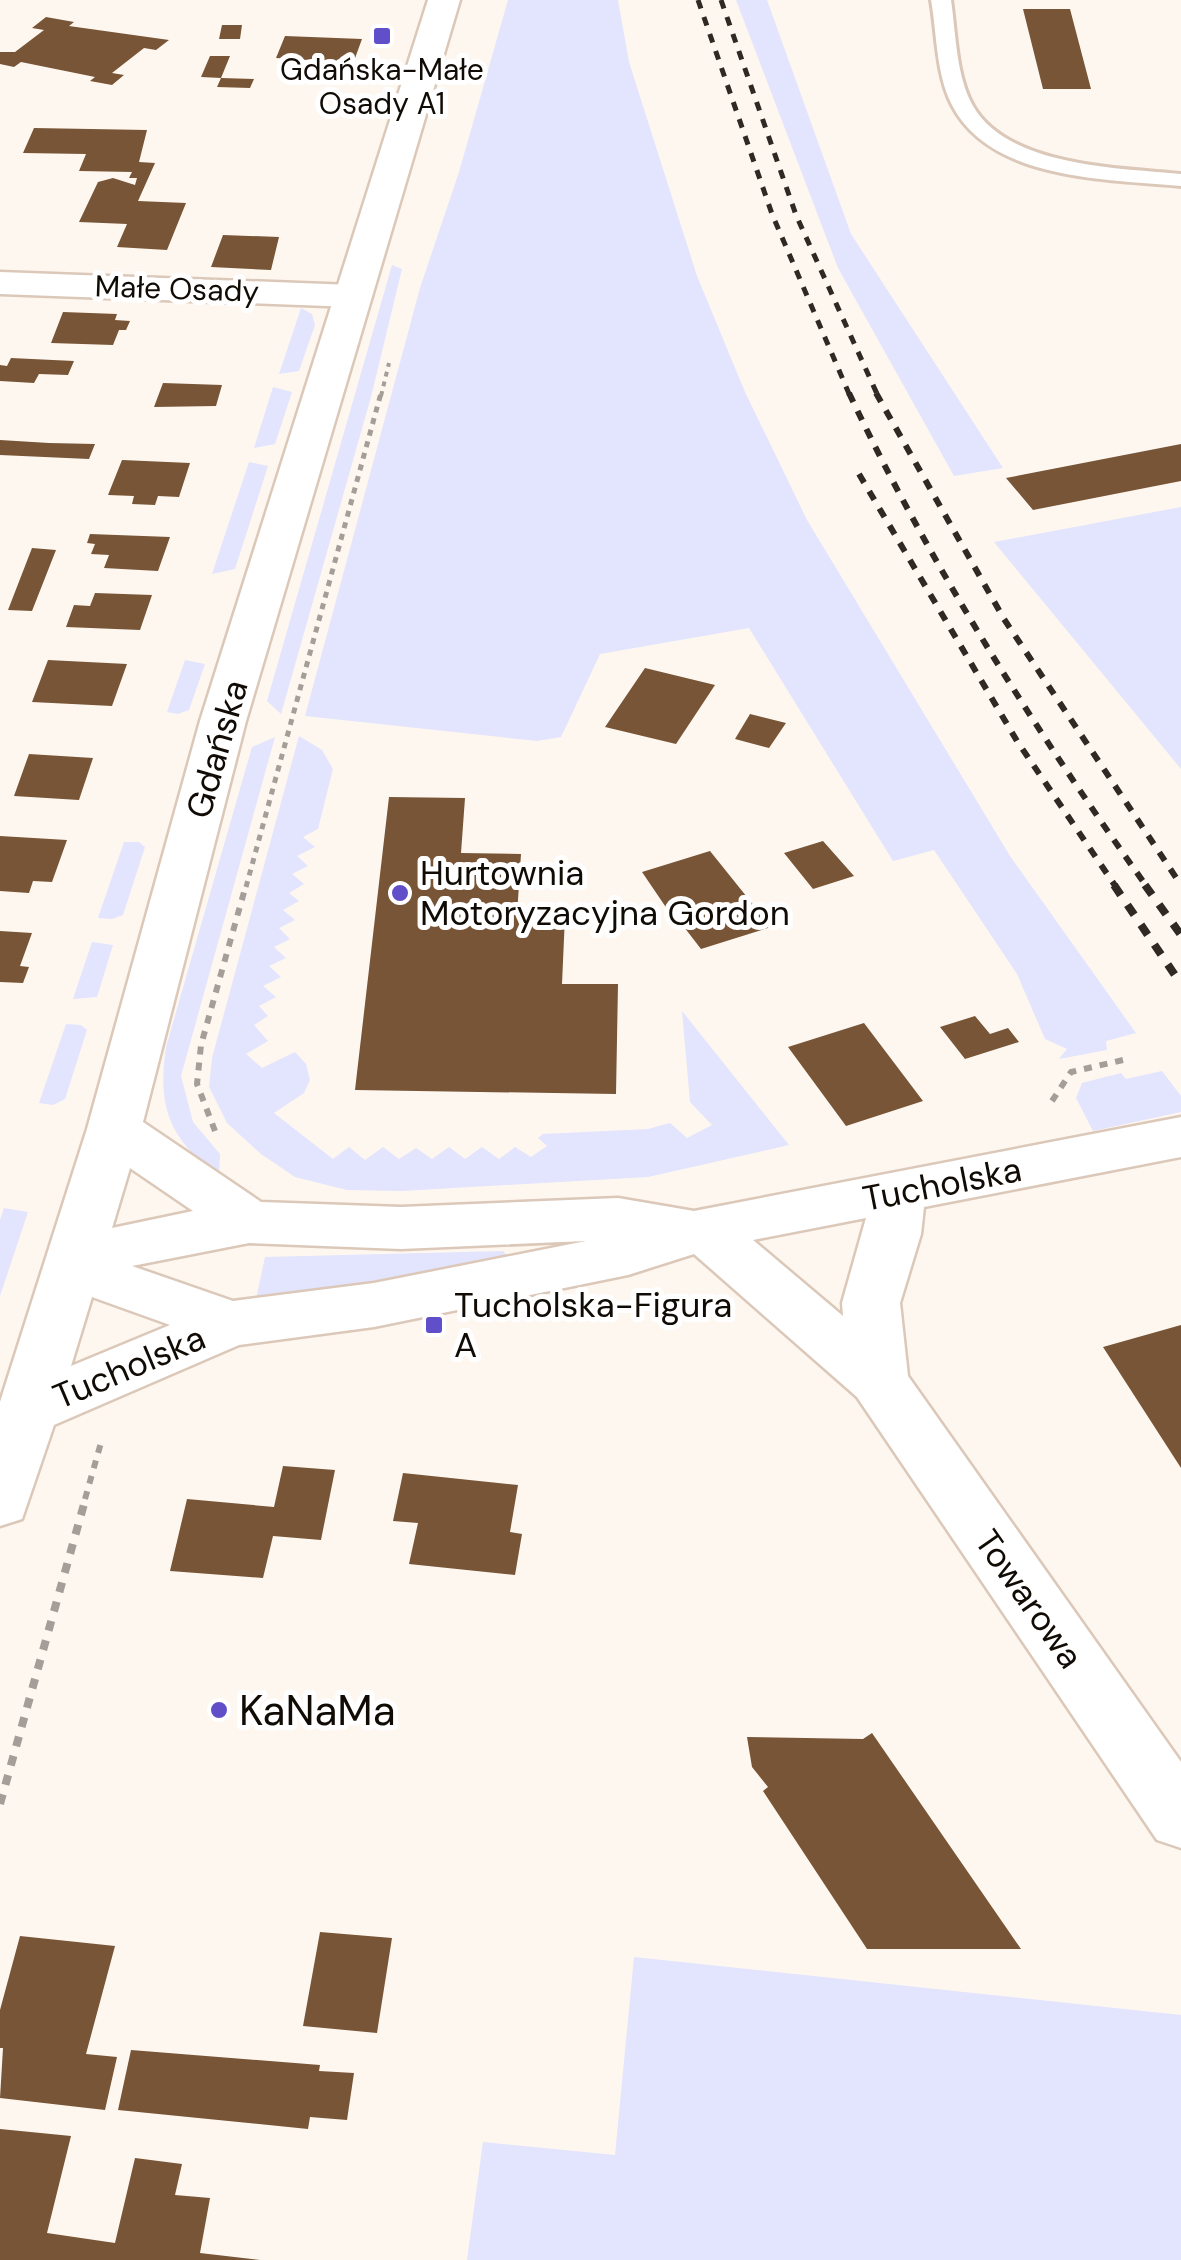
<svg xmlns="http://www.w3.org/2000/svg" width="1181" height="2260" font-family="'DM Sans',sans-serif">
  <rect width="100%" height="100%" fill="#fef7f0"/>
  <path fill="#e3e4fd" d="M508 0H618L629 62 697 276 745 392 807 520 1010 856 1136 1033 1106 1041 1107 1050 1059 1059 1067 1049 1045 1039 1017 974 934 850 893 861 749 628 600 654 561 737 537 741 305 716 420 288 459 172Z
    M736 0H767L851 234 1003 468 954 476 838 268Z
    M392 265 402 269 371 397 281 714 267 701Z
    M301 308 312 314 315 325 299 371 279 374Z
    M273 387 292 392 275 444 254 448Z
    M249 462 268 466 235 569 212 574Z
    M1181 507V769L994 542Z
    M185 660 205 664 189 710 178 714 167 712Z
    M299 736 322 750 333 769 318 829 303 837 315 847 297 856 308 866 292 874 304 884 289 893 299 901 283 910 295 920 279 928 290 939 274 947 286 958 269 966 281 977 263 986 276 997 259 1006 268 1016 254 1025 268 1041 246 1054 262 1068 295 1052 306 1064 310 1080 304 1093 274 1113 333 1159 349 1147 365 1160 383 1147 399 1159 416 1148 432 1159 449 1147 465 1159 482 1147 499 1159 515 1147 531 1157 547 1146 538 1138 543 1134 648 1129 670 1123 687 1138 712 1125 690 1102 682 1011 789 1145 648 1177 402 1191 347 1190 295 1177 261 1154 227 1123 209 1087 212 1058Z
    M275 737 181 1076 193 1122 220 1154 219 1176C169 1139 157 1107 166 1047L252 747Z
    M124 842H139L145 847 123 915 112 919 98 918Z
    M92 942 113 945 97 997 73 999Z
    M66 1024 81 1025 87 1030 65 1099 53 1105 39 1103Z
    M1162 1071 1181 1096V1112L1093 1131 1076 1098 1082 1083 1121 1073 1126 1079Z
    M4 1208 28 1212 0 1296V1220Z
    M503 1251 509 1258 504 1262 255 1304 265 1257Z
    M634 1957 1181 2015V2260H467L483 2142 615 2155Z"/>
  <path fill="#775536" d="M1023 9H1070L1091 89H1043Z
    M46 17 74 22 69 26 169 40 156 50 144 48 112 73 124 75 112 85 90 81 95 77 21 62 14 67 0 64V52H15L44 30 32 28Z
    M222 25H242L240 39H219Z
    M285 36 362 39 354 61 341 62 276 58Z
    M210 56H230L221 78 201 77Z
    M221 78 254 79 250 88 217 87Z
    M34 128 147 130 139 162 155 163 138 201 186 203 167 250 117 247 127 224 79 222 98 182 113 178 135 185 137 178H129L132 172 79 171 86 154 23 153Z
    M223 235 279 237 271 270 211 267Z
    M63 312 117 314 115 320 130 321 126 330H119L113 345 51 343Z
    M11 358 74 361 68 375 39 374 34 383 0 381V365L7 366Z
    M163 383 222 385 216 406 154 407Z
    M0 440 49 443 95 444 89 459 0 455Z
    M1181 444V481L1033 510 1006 478Z
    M122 460 190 463 179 497 158 496 155 505 132 504 134 496 108 495Z
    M90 534 170 537 158 571 104 568 109 555 91 554 95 544 87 543Z
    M32 548 56 550 32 611 8 610Z
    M95 593 152 595 140 630 66 627 74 605 90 606Z
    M48 660 127 664 112 706 32 702Z
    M645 668 715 685 676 744 605 727Z
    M750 714 786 723 769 748 735 739Z
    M29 754 93 758 79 800 14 796Z
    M389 797 465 798 461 853 521 854 517 915 565 916 562 984H618L616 1094 355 1090Z
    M0 836 67 840 52 882 33 881 29 893 0 891Z
    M823 841 854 876 813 889 784 853Z
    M710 851 771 927 701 949 684 927 680 928 642 872Z
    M0 931 32 933 20 966 29 967 23 983 0 982Z
    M975 1016 990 1034 1008 1028 1019 1042 965 1059 940 1027Z
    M864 1023 923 1101 846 1126 788 1047Z
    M1181 1325V1468L1103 1347Z
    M283 1466 335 1470 321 1540 273 1536 263 1578 170 1571 187 1499 274 1507Z
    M403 1473 518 1485 510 1532 522 1534 515 1575 409 1564 418 1523 393 1521Z
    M872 1733 1021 1949H867L763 1791 768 1787 752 1767 747 1737 863 1739Z
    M320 1932 392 1938 377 2033 303 2026Z
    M20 1936 115 1946 86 2054 117 2057 105 2110 0 2098 3 2048H0V2010Z
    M131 2050 320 2065 319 2071 354 2073 347 2120 310 2117 308 2129 118 2110Z
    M0 2129 71 2136 47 2233 115 2243 135 2158 182 2164 175 2195 210 2198 200 2253 260 2260H0Z"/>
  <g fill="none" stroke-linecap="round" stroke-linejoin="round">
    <defs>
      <path id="lane" d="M931 0H951C956 34 956 76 973 106 1008 167 1120 168 1181 174V186C1108 179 991 181 952 105 936 74 937 34 931 0Z"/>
      <path id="street" d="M0 272 353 285 367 288 372 296 367 304 353 307 0 294Z"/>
      <path id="secondary" d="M428 0H460L246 721 143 1122 261 1202 401 1207 618 1198 694 1211 1181 1117V1157L924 1207 921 1234 900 1303 908 1376 1181 1762V1848L1157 1840 857 1397 694 1254 628 1275 374 1327 239 1345 54 1425 22 1519 0 1526V1402L87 1129 200 721ZM130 1168 193 1211 112 1228ZM866 1218 842 1303 843 1316 753 1240ZM586 1241 374 1283 233 1301 132 1266 249 1243 401 1249ZM92 1297 170 1325 71 1366Z"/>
    </defs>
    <use href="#lane" stroke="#dbc8b9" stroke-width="6"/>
    <use href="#street" stroke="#dbc8b9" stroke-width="5"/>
    <use href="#secondary" stroke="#dbc8b9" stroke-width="5"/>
    <path stroke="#a59e98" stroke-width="4" stroke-dasharray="5 5" stroke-linecap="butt" d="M381 396 389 363"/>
    <path stroke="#a59e98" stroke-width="5" stroke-dasharray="6 6" stroke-linecap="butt" d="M246 887 381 393"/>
    <path stroke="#a59e98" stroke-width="6" stroke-dasharray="8 8" stroke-linecap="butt" d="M1052 1101 1071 1072 1123 1060
      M215 1131 197 1084 201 1045 246 885
      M85 1499 102 1439"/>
    <path stroke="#a59e98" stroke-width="8" stroke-dasharray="10 10" stroke-linecap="butt" d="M0 1804 86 1497"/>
    <use href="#lane" fill="#fff" fill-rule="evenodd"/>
    <use href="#street" fill="#fff" fill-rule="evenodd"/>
    <use href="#secondary" fill="#fff" fill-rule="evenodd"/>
    <path stroke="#2f2823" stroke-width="5" stroke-dasharray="9 9" stroke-linecap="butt" d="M698 0 772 214 850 396
      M721 0 796 215 878 396"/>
    <path stroke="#2f2823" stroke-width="6" stroke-dasharray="10 10" stroke-linecap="butt" d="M849 393C931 567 1036 731 1147 887
      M876 393 1004 619 1181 885
      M859 474 1017 741 1116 887"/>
    <path stroke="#2f2823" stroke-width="8" stroke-dasharray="12 12" stroke-linecap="butt" d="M1114 885 1181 984
      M1145 885 1181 935"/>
  </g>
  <g fill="#604fc8" stroke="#fff" stroke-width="4">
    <rect x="372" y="26" width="20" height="20" rx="5"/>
    <circle cx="400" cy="893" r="10"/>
    <rect x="424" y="1315" width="20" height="20" rx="5"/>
    <circle cx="219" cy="1710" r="10"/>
  </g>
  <g text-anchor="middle" stroke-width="10" stroke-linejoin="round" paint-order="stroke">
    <g font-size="30" fill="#110b06" stroke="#fff">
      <text x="382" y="80">Gdańska-Małe<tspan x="382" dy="34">Osady A1</tspan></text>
    </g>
    <g font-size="30" fill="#110b06" stroke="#fff">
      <text transform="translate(177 289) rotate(2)" y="10">Małe Osady</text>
    </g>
    <g font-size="35" fill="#110b06" stroke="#fff">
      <text transform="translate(217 749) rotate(-74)" y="12">Gdańska</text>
      <text transform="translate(942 1184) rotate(-11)" y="12">Tucholska</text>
      <text transform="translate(129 1367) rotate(-23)" y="12">Tucholska</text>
      <text transform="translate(1029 1599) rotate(55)" y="12">Towarowa</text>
    </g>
    <g font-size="35" fill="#110b06" stroke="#fff" text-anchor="start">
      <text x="420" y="885">Hurtownia<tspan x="420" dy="40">Motoryzacyjna Gordon</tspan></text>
      <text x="454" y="1317">Tucholska-Figura<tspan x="454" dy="40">A</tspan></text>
    </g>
    <g font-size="42" fill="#110b06" stroke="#fff" text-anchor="start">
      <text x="239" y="1725">KaNaMa</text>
    </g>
  </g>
</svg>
